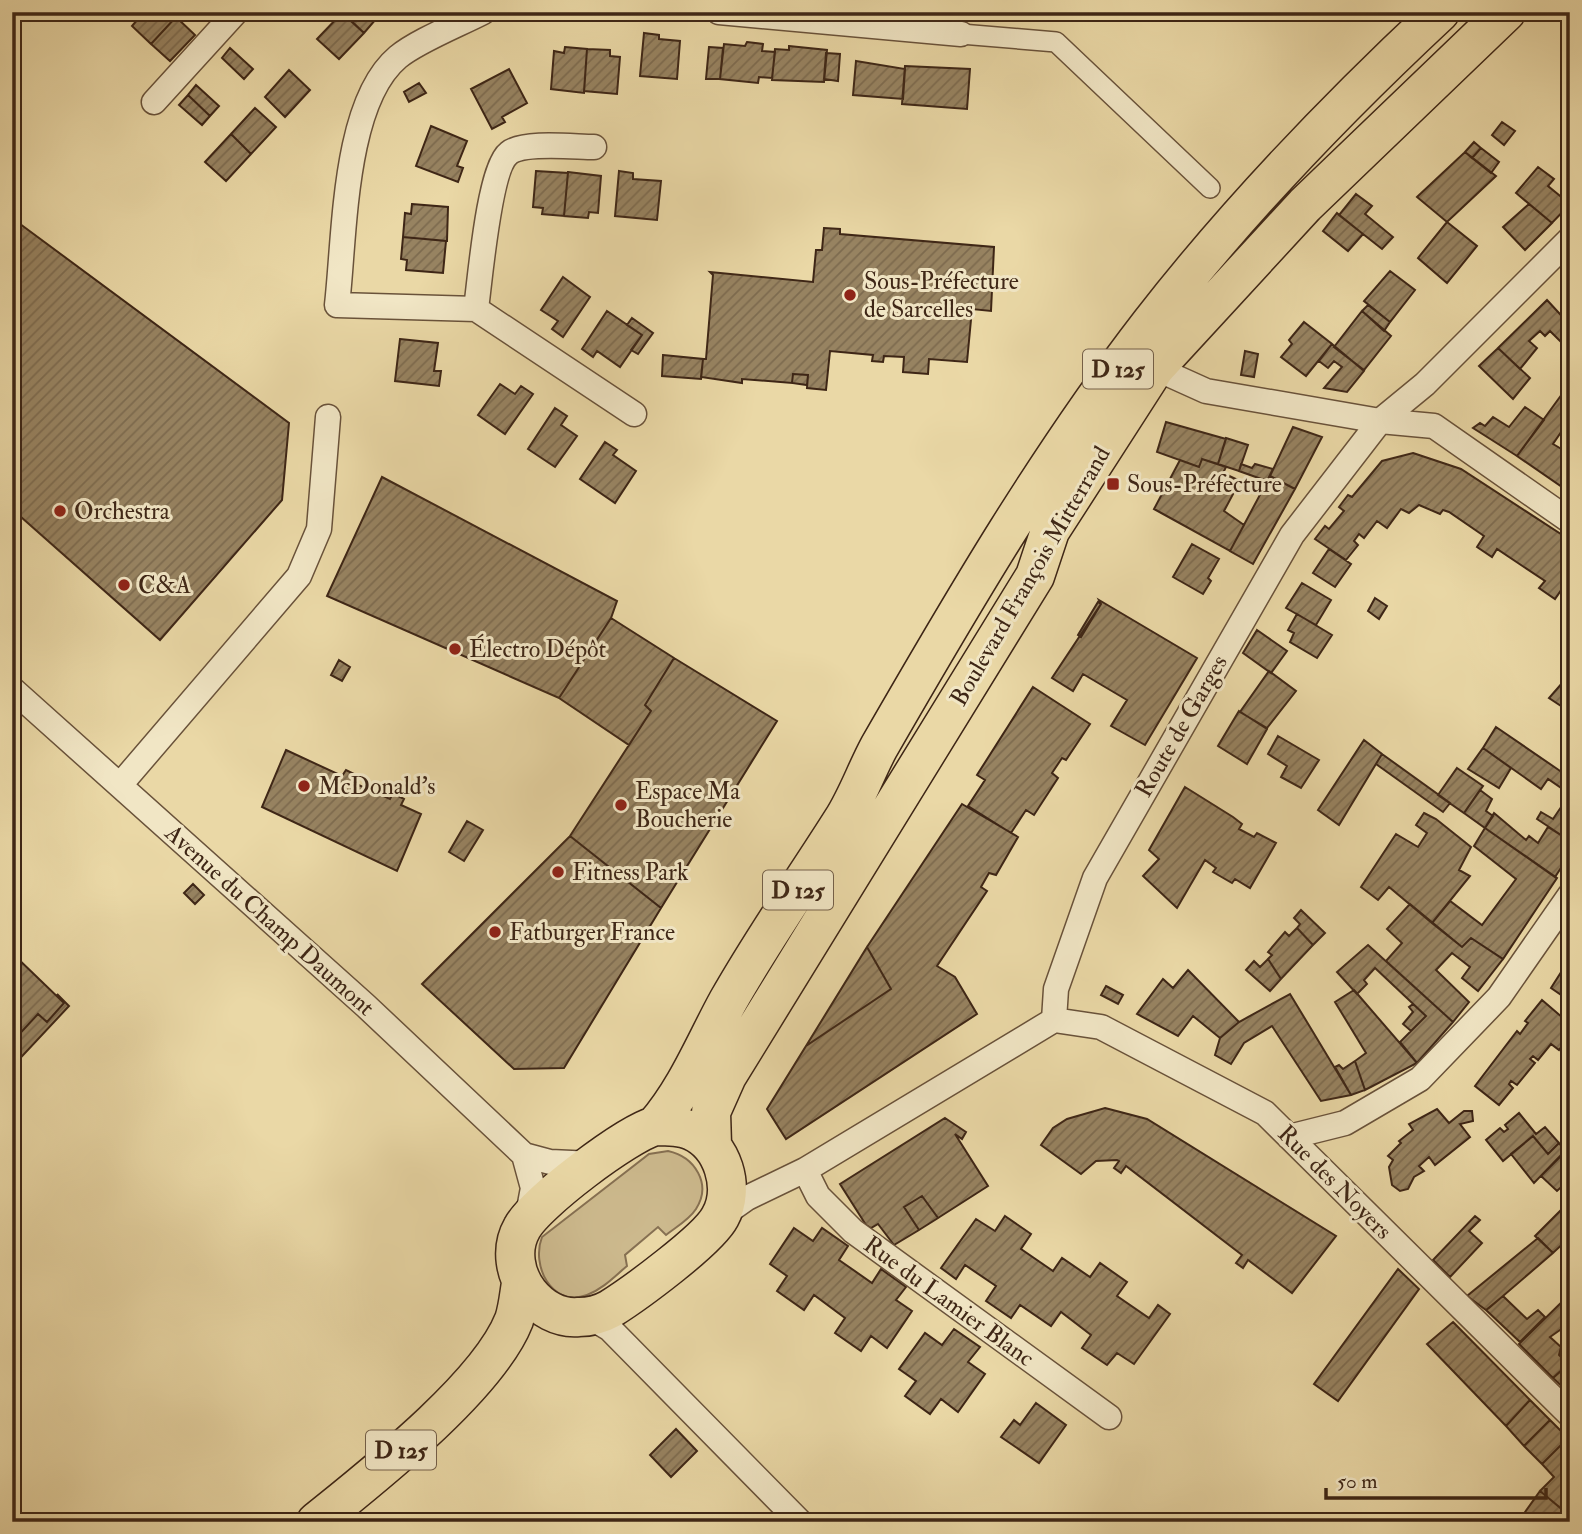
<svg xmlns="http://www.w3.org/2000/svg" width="1582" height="1534" font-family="'IM FELL Double Pica',serif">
  <defs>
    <pattern id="building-hatch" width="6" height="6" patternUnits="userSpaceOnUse" patternTransform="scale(1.75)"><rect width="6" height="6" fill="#978361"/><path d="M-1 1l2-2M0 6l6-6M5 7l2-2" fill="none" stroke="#7d6b4f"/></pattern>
  </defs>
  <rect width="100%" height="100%" fill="#ead8a6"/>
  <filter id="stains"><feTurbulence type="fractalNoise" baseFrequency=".00286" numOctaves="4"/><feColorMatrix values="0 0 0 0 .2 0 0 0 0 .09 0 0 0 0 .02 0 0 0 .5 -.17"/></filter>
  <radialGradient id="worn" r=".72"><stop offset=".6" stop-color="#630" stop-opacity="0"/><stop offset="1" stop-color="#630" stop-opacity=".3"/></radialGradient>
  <path fill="#cdba8e" stroke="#867052" stroke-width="2" d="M668 1151C695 1157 712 1184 696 1209 689 1220 676 1227 666 1235L658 1227 625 1255 627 1266C615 1276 603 1289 587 1295 551 1308 531 1265 542 1237L649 1154Z"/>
  <path fill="url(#building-hatch)" stroke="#3e2616" stroke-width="2" d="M144 12H171L176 17 151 44 132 26Z
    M342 12H382L364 33Z
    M342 13 364 33 339 59 317 39Z
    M176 17 195 35 170 61 151 44Z
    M644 33 659 35V39L680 41 677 79 640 76Z
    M747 42 763 44 762 51 775 52 772 78 759 77 758 83 720 79 724 44 745 46Z
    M789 46 827 50 824 82 772 80 775 49 789 50Z
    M565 47 587 49 584 93 551 89 554 51 564 53Z
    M709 47 723 48 720 79H706Z
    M230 48 253 69 244 79 222 58Z
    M587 49 610 50V56L620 57 617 94 584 91Z
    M826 53 840 54 838 81 824 79Z
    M856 61 905 69 903 99 853 95Z
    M905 66 970 69 967 109 902 104Z
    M509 69 527 103 502 117 505 122 492 129 471 89Z
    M289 70 310 90 285 117 265 97Z
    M419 83 426 93 409 102 404 92Z
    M196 85 219 106 210 116 188 95Z
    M188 95 210 116 202 125 179 105Z
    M255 108 276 127 251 154 231 134Z
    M1502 122 1515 131 1504 145 1492 135Z
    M431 126 467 141 457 166 463 168 458 182 416 166Z
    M231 134 251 154 226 181 205 162Z
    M1474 142 1481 148 1472 158 1465 152Z
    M1481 148 1499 162 1491 173 1472 158Z
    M1465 152 1496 176 1447 222 1417 197Z
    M1538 167 1554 179 1548 186 1570 204 1552 223 1516 193Z
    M536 171 568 173 564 216 542 214 543 208 533 207Z
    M619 171 633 173V179L661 181 657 220 615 216Z
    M568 172 601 176 598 213 589 212 588 218 564 216Z
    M1356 194 1372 206 1365 214 1393 237 1382 249 1339 215Z
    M412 204 448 207 447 241 403 237 405 213 411 214Z
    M1529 204 1552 223 1525 250 1503 227Z
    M1337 213 1363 234 1348 251 1323 231Z
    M12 218 289 423 282 500 160 640 12 509Z
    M1447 222 1477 246 1447 283 1418 258Z
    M824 228 840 229V234L994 247 991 311 972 309 967 362 929 359 928 374 903 372 904 357 884 356 883 362 872 361 873 355 830 351 826 390 807 388 808 375 793 374 792 383 742 379V383L701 377 703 359H706L713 275 710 272 813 282 816 250H822Z
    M403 237 446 241 443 273 406 270 407 260 401 259Z
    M1390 271 1415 290 1390 322 1364 301Z
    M563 277 590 297 563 337 552 329 558 321 541 310Z
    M1547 300 1570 325V346L1568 349 1550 331 1545 336 1540 331 1529 341 1537 348 1520 369 1498 348Z
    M1368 305 1390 322 1384 331 1362 311Z
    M607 311 642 335 620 367 597 351 593 357 582 349Z
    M1362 311 1391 336 1364 370 1334 347Z
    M632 318 653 333 638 354 631 350 642 335 627 325Z
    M1304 322 1332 344 1306 376 1281 357 1292 344 1289 340Z
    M400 339 438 343 434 371H441L439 386 395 381Z
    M1332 344 1364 371 1347 392 1324 388 1342 367 1334 361 1328 368 1319 361Z
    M1498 348 1530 378 1513 399 1479 366Z
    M1245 351 1258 354 1254 377 1241 375Z
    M663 355 703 359 701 379 662 376Z
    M793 374 808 375 807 385 792 383Z
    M1570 383V419L1553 444 1570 454V481L1565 489 1517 456Z
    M500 384 515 394 521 386 533 394 505 434 478 415Z
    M1525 407 1544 420 1517 456 1473 428 1480 423 1485 426 1493 417 1509 427Z
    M555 408 567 416 561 425 577 436 555 467 528 449Z
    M1166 422 1226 439 1218 464 1202 459 1199 467 1157 452Z
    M1293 427 1322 437 1295 489 1270 476Z
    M1226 438 1248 445 1239 471 1218 464Z
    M605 442 617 450 613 455 636 471 615 503 580 479Z
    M1413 453 1461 469 1570 540V590L1564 586 1555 599 1539 588 1545 581 1497 549 1492 557 1477 547 1484 536 1449 512 1443 510 1440 514 1419 505 1409 513 1401 509 1387 528 1377 521 1364 538 1359 534 1354 541 1358 545 1346 560 1315 539 1325 526 1329 529 1344 511 1339 507 1348 495 1352 497 1382 461Z
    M1202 459 1226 467 1223 473 1240 481 1224 511 1244 525 1230 551 1154 509 1180 460 1199 467Z
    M1241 464 1252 468 1255 464 1273 469 1267 481 1239 471Z
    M1270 476 1295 489 1253 564 1230 551Z
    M382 477 617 601 611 618 559 698 327 596Z
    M1192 544 1219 559 1208 578 1211 581 1203 594 1173 577Z
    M1329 549 1351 564 1335 587 1313 573Z
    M1302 583 1331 600 1316 625 1286 608Z
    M1375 598 1387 606 1379 619 1368 611Z
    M1099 600 1197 658 1145 745 1111 726 1127 700 1083 674 1073 691 1052 678 1101 604Z
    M1098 602 1101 604 1081 637 1078 635Z
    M1297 614 1332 635 1317 658 1290 642 1294 633 1288 630Z
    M611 618 674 658 645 705 651 711 629 745 559 698Z
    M1257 630 1287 651 1271 673 1243 653Z
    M674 658 777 721 661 908 570 836 651 711 645 705Z
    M339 660 350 667 342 681 331 675Z
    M1269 671 1296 691 1267 728 1240 712Z
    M1570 674V712L1549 698Z
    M1033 687 1090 724 1066 760 1062 758 1052 773 1058 778 1034 815 1026 810 1011 833 968 806 985 780 977 775Z
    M1239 711 1267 729 1247 764 1218 746Z
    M1496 727 1566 775 1570 770V794L1548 779 1541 789 1483 748Z
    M1278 736 1319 760 1301 788 1281 777 1287 766 1268 754Z
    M1364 740 1382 754 1339 825 1318 810Z
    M1483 748 1511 768 1499 788 1468 769Z
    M286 750 342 776 346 770 358 776 354 783 390 799 393 793 404 799 401 805 421 814 397 871 262 807Z
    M1382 754 1450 803 1443 812 1376 764Z
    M1457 768 1483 786 1464 813 1438 795Z
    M1185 787 1233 817 1242 824 1239 829 1254 837 1257 833 1276 843 1250 888 1235 879 1232 883 1213 872 1216 868 1205 860 1177 908 1143 876 1159 859 1149 850Z
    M1480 790 1492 799 1486 811 1493 816 1485 828 1464 813Z
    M1570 794V841L1537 819 1541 812 1553 819Z
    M962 804 1018 837 996 875 989 873 981 887 987 891 937 966 955 977 977 1014 786 1139 767 1109 806 1046 891 989 867 947Z
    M1424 813 1436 819 1471 847 1459 870 1470 876 1432 923 1389 887 1378 900 1361 887 1396 834 1418 847 1427 833 1416 825Z
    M1494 813 1526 840 1529 836 1538 843 1548 827 1570 841V854L1555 877 1485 828Z
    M467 821 483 830 464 861 449 852Z
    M1485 828 1557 878 1503 959 1471 938 1462 947 1432 923 1450 901 1482 925 1516 879 1474 846Z
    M570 836 661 908 564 1068 514 1069 422 984Z
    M193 884 204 895 195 904 184 893Z
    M1410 904 1462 947 1471 938 1503 959 1478 991 1462 978 1470 967 1452 953 1436 970 1469 1002 1453 1022 1386 961 1402 943 1387 929Z
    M1301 910 1325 933 1313 945 1297 928 1300 924 1294 918Z
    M1297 928 1313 945 1281 979 1268 959 1272 955 1268 952 1285 932 1289 936Z
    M1368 945 1453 1022 1417 1063 1400 1042 1426 1016 1375 968 1364 980 1367 984 1357 994 1337 972Z
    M867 947 891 989 806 1046Z
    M12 953 64 1003 47 1022 38 1014 12 1042Z
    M1268 959 1281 979 1270 991 1246 970 1254 961 1260 967Z
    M1565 966 1570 970V1001L1551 988Z
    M1188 970 1239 1022 1220 1038 1193 1016 1178 1036 1137 1014 1163 979 1173 988Z
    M1106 986 1123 995 1118 1004 1101 995Z
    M1354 990 1417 1063 1365 1090 1355 1061 1366 1053 1335 1002Z
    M57 994 69 1006 12 1067V1042L38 1014 47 1022 64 1003Z
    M1290 994 1310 1027 1351 1095 1321 1101 1272 1026 1244 1043 1231 1064 1215 1055 1220 1038 1239 1022Z
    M1542 1000 1570 1024 1564 1036 1567 1039 1559 1050 1551 1044 1538 1060 1533 1056 1530 1059 1535 1063 1517 1085 1511 1081 1509 1084 1513 1088 1499 1105 1475 1086 1517 1031 1520 1034 1528 1023 1525 1021Z
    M1413 1004 1426 1016 1411 1031 1403 1024 1413 1012 1409 1007Z
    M1355 1061 1365 1090 1351 1095 1335 1067 1339 1065 1343 1069Z
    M1105 1108 1147 1119 1336 1236 1292 1293 1248 1260 1243 1268 1236 1263 1242 1255 1126 1166 1121 1173 1114 1168 1119 1161 1117 1160 1096 1161 1081 1174 1041 1145 1053 1128 1067 1119Z
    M1437 1109 1449 1123 1464 1111H1472L1473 1121 1460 1124 1470 1137 1435 1165 1429 1157 1419 1166 1424 1171 1414 1177 1408 1189 1400 1191 1392 1185 1389 1167 1393 1160 1388 1156 1401 1143 1399 1141 1413 1130 1409 1124Z
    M1519 1113 1536 1134 1545 1127 1559 1143 1548 1154 1533 1136 1503 1161 1486 1140 1500 1128 1504 1132 1508 1129 1505 1125Z
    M945 1118 966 1132 962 1139 955 1134 988 1186 938 1218 922 1196 904 1207 919 1230 894 1245 878 1224 871 1228 866 1225 840 1184Z
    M1533 1136 1548 1154 1559 1143 1565 1151 1534 1183 1511 1154Z
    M1561 1156 1570 1164V1179L1557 1191 1541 1176Z
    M922 1196 938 1218 919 1230 904 1207Z
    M1570 1201V1237L1553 1253 1535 1236Z
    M1005 1216 1031 1234 1021 1249 1053 1271 1062 1258 1090 1277 1100 1263 1127 1282 1117 1296 1149 1318 1158 1305 1170 1314 1134 1364 1117 1353 1107 1365 1082 1348 1091 1335 1061 1312 1051 1326 1020 1305 1011 1318 986 1301 996 1286 965 1265 956 1279 941 1268 976 1219 995 1231Z
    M1475 1216 1480 1220 1469 1231 1482 1243 1450 1277 1433 1260Z
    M794 1228 813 1241 822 1228 848 1246 839 1260 872 1283 881 1269 906 1287 896 1300 912 1311 887 1348 871 1336 861 1351 835 1333 845 1318 814 1295 804 1310 777 1291 787 1276 770 1264Z
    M1538 1238 1553 1253 1489 1308 1486 1310 1467 1296Z
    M1398 1269 1419 1289 1338 1401 1314 1384Z
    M1570 1294V1323L1550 1337 1561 1347 1559 1355 1568 1364 1553 1378 1519 1344Z
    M1503 1296 1527 1319 1538 1310 1545 1317 1520 1342 1486 1310Z
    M1453 1322 1530 1400 1506 1426 1427 1344Z
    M954 1329 980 1347 968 1362 985 1374 958 1412 941 1399 930 1414 905 1396 916 1381 899 1369 925 1333 942 1345Z
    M1570 1363V1394L1553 1378Z
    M1530 1400 1550 1420 1524 1446 1506 1426Z
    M1036 1403 1066 1425 1039 1463 1001 1437 1014 1420 1020 1425Z
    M1550 1420 1568 1438 1542 1464 1524 1446Z
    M676 1429 697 1451 671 1477 650 1455Z
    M1568 1438 1570 1504 1564 1511 1540 1491 1554 1477 1542 1464Z
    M1540 1491 1564 1511 1556 1522H1518Z
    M1570 1504V1522H1556L1567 1507Z"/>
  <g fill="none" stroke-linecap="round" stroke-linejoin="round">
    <defs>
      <path id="pedestrian" d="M961 34 1056 42 1210 188"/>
      <path id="minor" d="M483 12C460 24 417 41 398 57 343 103 345 236 337 305L476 309 634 414
        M719 12 961 34
        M154 102 236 12
        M476 309C480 280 489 168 509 153 524 141 575 147 594 147
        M1155 368 1206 391 1380 421 1434 426 1570 521
        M12 689 366 1006 524 1155 533 1188 527 1220
        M120 785 299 576 319 529 328 417
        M1054 1020 1101 1027 1265 1113 1570 1415
        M1289 1137 1345 1123 1420 1079 1499 997 1570 895
        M524 1155 550 1162 593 1164
        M805 1170 818 1196 853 1231 1109 1417
        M720 1217 747 1198 805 1170 1054 1020 1056 989 1095 878 1292 535 1380 421 1425 384 1570 239
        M588 1316 610 1329 800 1522"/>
      <path id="primary" d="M655 1126C687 1089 705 1043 728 1001 763 939 804 881 842 821 857 798 866 771 879 747 962 603 1048 456 1150 324 1237 212 1336 109 1440 12
        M655 1126C667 1126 681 1126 692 1131 723 1145 736 1188 720 1217 708 1240 634 1294 610 1309 601 1314 590 1317 579 1317 559 1319 541 1308 529 1293 515 1275 510 1249 522 1228 536 1202 627 1134 655 1126Z
        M712 1145 711 1112 727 1076 1035 576 1050 531 1155 368 1305 205 1506 12
        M316 1522C373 1476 488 1386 514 1320 518 1308 519 1295 521 1283"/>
    </defs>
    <use href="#pedestrian" stroke="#69523a" stroke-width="22"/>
    <use href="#minor" stroke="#69523a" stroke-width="27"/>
    <use href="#primary" stroke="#3e2616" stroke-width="41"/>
    <use href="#pedestrian" stroke="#f1e6c5" stroke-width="19"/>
    <use href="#minor" stroke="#f1e6c5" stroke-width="24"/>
    <use href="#primary" stroke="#ead8a6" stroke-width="38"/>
  </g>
  <g fill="#8f2418" stroke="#f1e6c5" stroke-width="2.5">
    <circle cx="850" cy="295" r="7"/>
    <rect x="1106" y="477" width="14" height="14" rx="3.5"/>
    <circle cx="60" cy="511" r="7"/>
    <circle cx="124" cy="585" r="7"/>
    <circle cx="455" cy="649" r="7"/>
    <circle cx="304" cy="786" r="7"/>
    <circle cx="621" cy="805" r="7"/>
    <circle cx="558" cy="872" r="7"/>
    <circle cx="495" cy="932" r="7"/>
  </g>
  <g text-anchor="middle" stroke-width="6" stroke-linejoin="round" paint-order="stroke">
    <g fill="#f1e6c5" stroke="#74604a" stroke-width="2">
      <rect x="1083" y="349.5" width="70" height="39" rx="5"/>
      <rect x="763" y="870.5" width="70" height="39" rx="5"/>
      <rect x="366" y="1430.5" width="70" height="39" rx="5"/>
    </g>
    <g font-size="23" font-weight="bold" fill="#3e2616">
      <text x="1118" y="377">D 125</text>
      <text x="798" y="898">D 125</text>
      <text x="401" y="1458">D 125</text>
    </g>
    <g font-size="24" fill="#3e2616" stroke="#f1e6c5" text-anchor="start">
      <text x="864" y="289">Sous-Préfecture<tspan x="864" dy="28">de Sarcelles</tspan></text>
      <text x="1127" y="492">Sous-Préfecture</text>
      <text x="74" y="519">Orchestra</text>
      <text x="138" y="593">C&amp;A</text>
      <text x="469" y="657">Électro Dépôt</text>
      <text x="318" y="794">McDonald's</text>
      <text x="635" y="799">Espace Ma<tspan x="635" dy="28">Boucherie</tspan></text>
      <text x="572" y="880">Fitness Park</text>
      <text x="509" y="940">Fatburger France</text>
    </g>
    <g font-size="24" fill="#3e2616" stroke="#f1e6c5">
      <text transform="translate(1030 576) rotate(-60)" y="8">Boulevard François Mitterrand</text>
      <text transform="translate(1181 726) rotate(-60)" y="8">Route de Garges</text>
      <text transform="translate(270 920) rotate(42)" y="8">Avenue du Champ Daumont</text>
      <text transform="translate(1335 1182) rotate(45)" y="8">Rue des Noyers</text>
      <text transform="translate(949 1301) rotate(36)" y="8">Rue du Lamier Blanc</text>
    </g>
  </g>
  <rect width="1582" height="1534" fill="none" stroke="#ead8a6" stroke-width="42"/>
  <rect x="14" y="14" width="1554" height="1506" fill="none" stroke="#3e2616" stroke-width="3.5"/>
  <rect x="21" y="21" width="1540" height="1492" fill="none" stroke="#3e2616" stroke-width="2"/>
  <path d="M1326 1488v10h220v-10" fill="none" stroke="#3e2616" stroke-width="3.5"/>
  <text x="1337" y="1488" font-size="21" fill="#3e2616" stroke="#f1e6c5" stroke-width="5" paint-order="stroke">50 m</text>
  <rect width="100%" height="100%" filter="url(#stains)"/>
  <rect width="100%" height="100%" fill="url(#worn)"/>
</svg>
